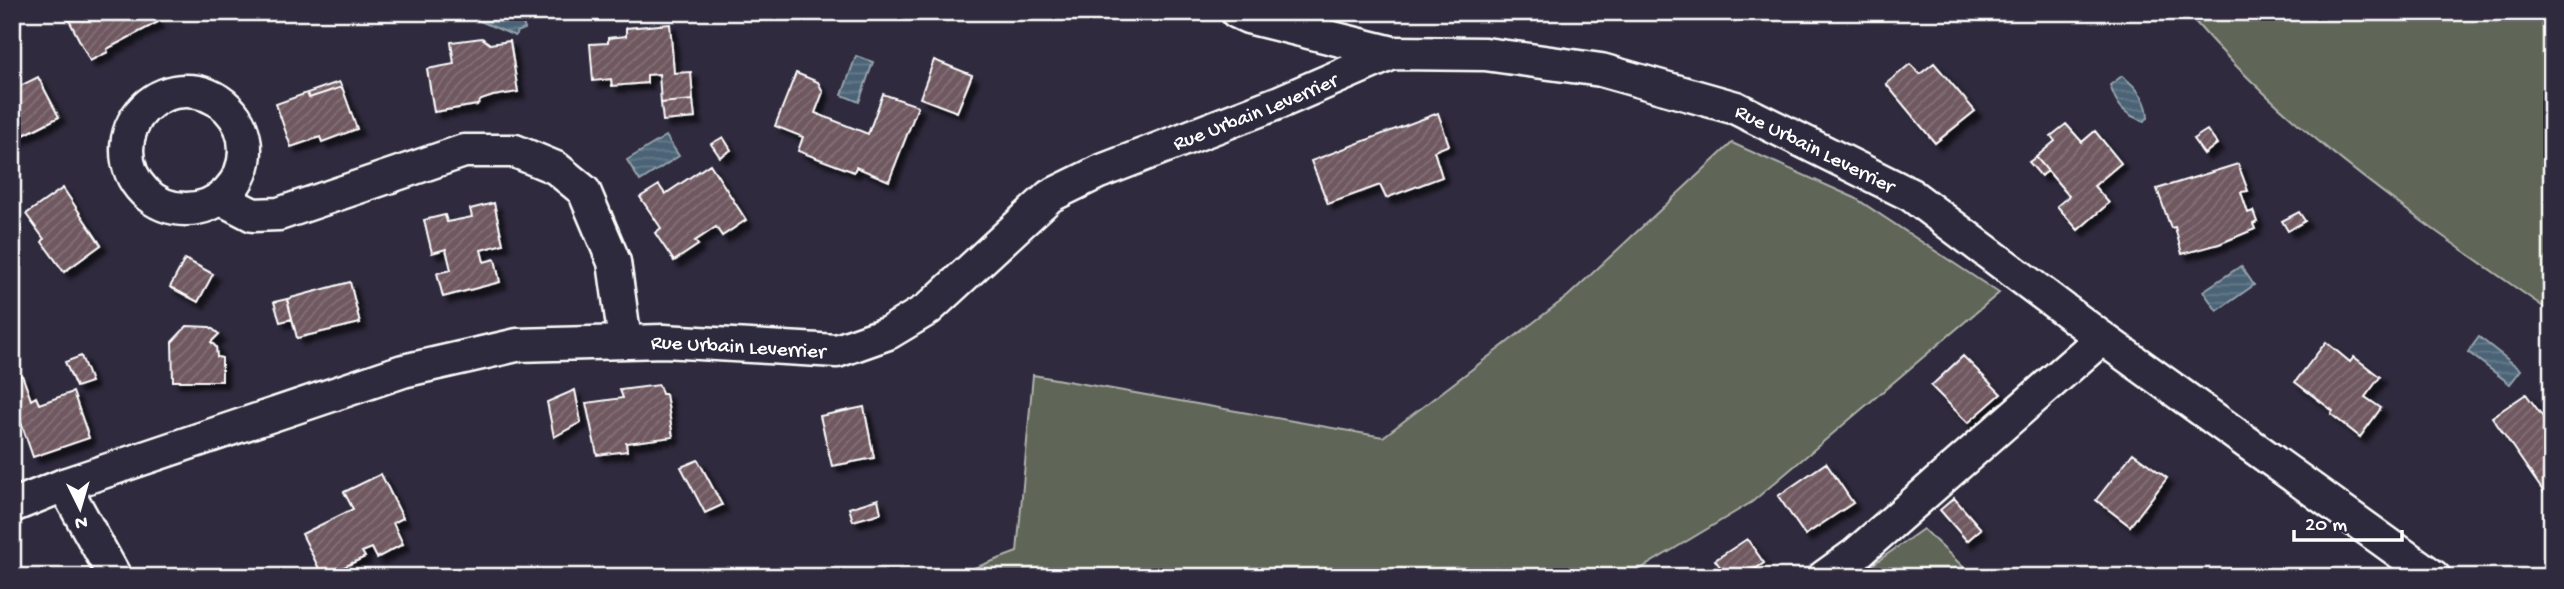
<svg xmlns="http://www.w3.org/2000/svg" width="2564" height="589" font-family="'Gochi Hand',sans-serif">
  <defs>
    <pattern id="water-rules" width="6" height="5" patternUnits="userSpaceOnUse" patternTransform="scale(1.75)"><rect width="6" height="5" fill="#4c6476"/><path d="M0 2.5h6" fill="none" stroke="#677b8b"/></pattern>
    <pattern id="building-hatch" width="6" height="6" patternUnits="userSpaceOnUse" patternTransform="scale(1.75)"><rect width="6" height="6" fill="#6f5860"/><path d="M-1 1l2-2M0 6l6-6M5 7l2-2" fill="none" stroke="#857178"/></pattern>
    <filter id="shadow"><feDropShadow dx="6" dy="6" stdDeviation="2" flood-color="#0009"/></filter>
  </defs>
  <rect width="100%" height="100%" fill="#2f2a3d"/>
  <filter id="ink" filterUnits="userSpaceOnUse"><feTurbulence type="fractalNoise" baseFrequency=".0143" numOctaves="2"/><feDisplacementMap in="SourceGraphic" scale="14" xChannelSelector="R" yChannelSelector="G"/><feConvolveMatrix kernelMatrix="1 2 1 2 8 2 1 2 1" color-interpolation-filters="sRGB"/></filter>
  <g filter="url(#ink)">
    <path fill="#5f6659" stroke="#afb2ac" stroke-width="2" d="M2187 12H2552V313C2424 223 2288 133 2187 12Z
      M1732 143 1855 198 1999 293 1752 502 1627 577H950L1017 552 1033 375 1383 437 1568 296Z
      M1923 529 1974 577H1855Z"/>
    <path fill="url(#water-rules)" stroke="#94a2ad" stroke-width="2" d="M478 12H514L524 17 522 21 525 29 517 32 515 36 475 19Z
      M856 56 873 62 859 102 842 95Z
      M2122 76C2137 87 2148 100 2148 118L2144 121C2125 115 2117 107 2110 85Z
      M666 136 679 156 640 181 627 160Z
      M2241 266 2254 285 2217 311 2203 291Z
      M2479 337 2521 370 2510 384 2468 352Z"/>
    <path fill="url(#building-hatch)" stroke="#fff" stroke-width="2" filter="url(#shadow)" d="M82 12H153L158 22 107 49 108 52 90 61 69 20Z
      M670 24 674 73 691 72 693 100 661 103 659 74 647 75V83L612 86 611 79 593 81 590 44 608 43V38L626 36V28Z
      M482 38 490 44 510 41 518 92 493 96 481 100 477 105 434 112 427 69 454 64 451 42Z
      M934 60 972 75 957 112 920 98Z
      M1934 63 1975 111 1935 143 1886 84 1910 64 1920 74Z
      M796 73 818 82 823 92 815 113 868 134 883 94 918 106 889 181 856 167 854 172 798 151 803 137 775 126Z
      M38 77 59 117 12 141V90Z
      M339 82 342 87 309 98 307 93Z
      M342 87 357 129 322 142 320 137 291 147 276 104 307 93 309 98Z
      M693 100 695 118 663 121 661 103Z
      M1438 113 1449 145 1434 151 1442 177 1386 198 1380 185 1328 204 1311 161Z
      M2066 124 2082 142 2095 131 2121 163 2094 186 2109 203 2078 230 2057 206 2069 196 2036 157 2055 141 2051 136Z
      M2207 130 2217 144 2204 154 2193 139Z
      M723 137 731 150 720 157 711 144Z
      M2036 157 2048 171 2041 176 2029 162Z
      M710 164 746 220 722 236 716 227 695 241 698 245 674 261 655 233 661 228 640 197 659 185 665 194Z
      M2238 164 2248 191 2241 192 2248 213 2253 211 2257 222 2253 224 2255 229 2219 244 2182 254 2175 227 2171 228 2157 189Z
      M63 188 101 245 64 272 42 242 44 239 26 214Z
      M494 203 503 244 481 250 484 262 495 259 500 282 443 297 437 273 451 270 446 249 432 253 424 220 445 215 447 222 472 217 470 209Z
      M2299 212 2305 221 2288 231 2282 221Z
      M185 259 213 274 198 302 170 287Z
      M350 282 360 323 297 338 287 299Z
      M287 299 292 319 280 322 274 302Z
      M187 326 210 327 219 334 211 342 216 347 217 357 222 358V381H173L172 342Z
      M2326 342 2350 362 2354 357 2380 377 2365 397 2381 408 2360 437 2331 414 2333 411 2295 382Z
      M81 356 91 382 76 387 65 362Z
      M1963 356 2001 394 1968 423 1931 386Z
      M22 375 31 400 36 397 39 404 73 392 89 438 33 457 17 411 12 413V378Z
      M659 385 662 394H666L673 437 626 443 627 451 597 455 586 403 623 398 620 390Z
      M575 390 581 422 554 437 547 402Z
      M2526 394 2546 421 2552 416V490L2545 494 2492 417Z
      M864 407 874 458 832 466 820 416Z
      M2133 453 2167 478 2130 526 2096 500Z
      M698 460 722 505 705 513 681 467Z
      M1826 463 1853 503 1805 535 1778 496Z
      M381 474 403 518 393 523 403 544 377 558 372 548 362 552 365 557 323 577 302 534 353 509 344 492Z
      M1954 498 1981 529 1967 541 1940 510Z
      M878 499 881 513 853 521 849 508Z
      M1747 539 1764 563 1743 577H1728L1715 560Z"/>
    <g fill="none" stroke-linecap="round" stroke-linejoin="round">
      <defs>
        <g id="minor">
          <path d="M1237 12 1248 17 1393 53"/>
          <circle cx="186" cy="150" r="59"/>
          <path d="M222 199 253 215 279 214 464 151H515L556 168 584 191 614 262 625 341"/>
          <path d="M64 485 115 577"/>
          <path id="s1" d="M12 506 64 485 403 371 517 345 664 341 837 351 888 333 928 309 1050 196 1099 172 1280 102 1393 53 1485 54 1601 70 1736 108 1911 195 2102 338 2434 577"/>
          <path d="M1824 577 1856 554 2102 338"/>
        </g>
      </defs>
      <use href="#minor" stroke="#fff" stroke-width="37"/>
      <use href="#minor" stroke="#2f2a3d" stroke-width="32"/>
    </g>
  </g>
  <g text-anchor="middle" stroke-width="5" stroke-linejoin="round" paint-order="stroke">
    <g font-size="21" fill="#fff" stroke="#2f2a3d">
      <text dy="7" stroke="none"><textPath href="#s1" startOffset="1340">Rue Urbain Leverrier</textPath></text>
      <text dy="7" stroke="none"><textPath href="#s1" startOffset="1928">Rue Urbain Leverrier</textPath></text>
      <text dy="7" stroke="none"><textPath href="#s1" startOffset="752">Rue Urbain Leverrier</textPath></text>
    </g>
  </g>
  <rect width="2564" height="589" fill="none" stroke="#2f2a3d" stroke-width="42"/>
  <rect x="21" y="21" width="2522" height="547" fill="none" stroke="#fff" stroke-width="2.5" filter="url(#ink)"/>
  <g transform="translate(80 508) rotate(175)" stroke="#2f2a3d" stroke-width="5" paint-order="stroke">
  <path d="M0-5L12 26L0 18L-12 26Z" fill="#ffffff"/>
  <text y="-10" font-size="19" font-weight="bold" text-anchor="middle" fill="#ffffff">N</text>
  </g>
  <path d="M2294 530v10h108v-10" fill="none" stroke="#ffffff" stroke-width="3.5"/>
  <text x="2305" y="530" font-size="21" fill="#ffffff" stroke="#2f2a3d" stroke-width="5" paint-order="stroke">20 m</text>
</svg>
